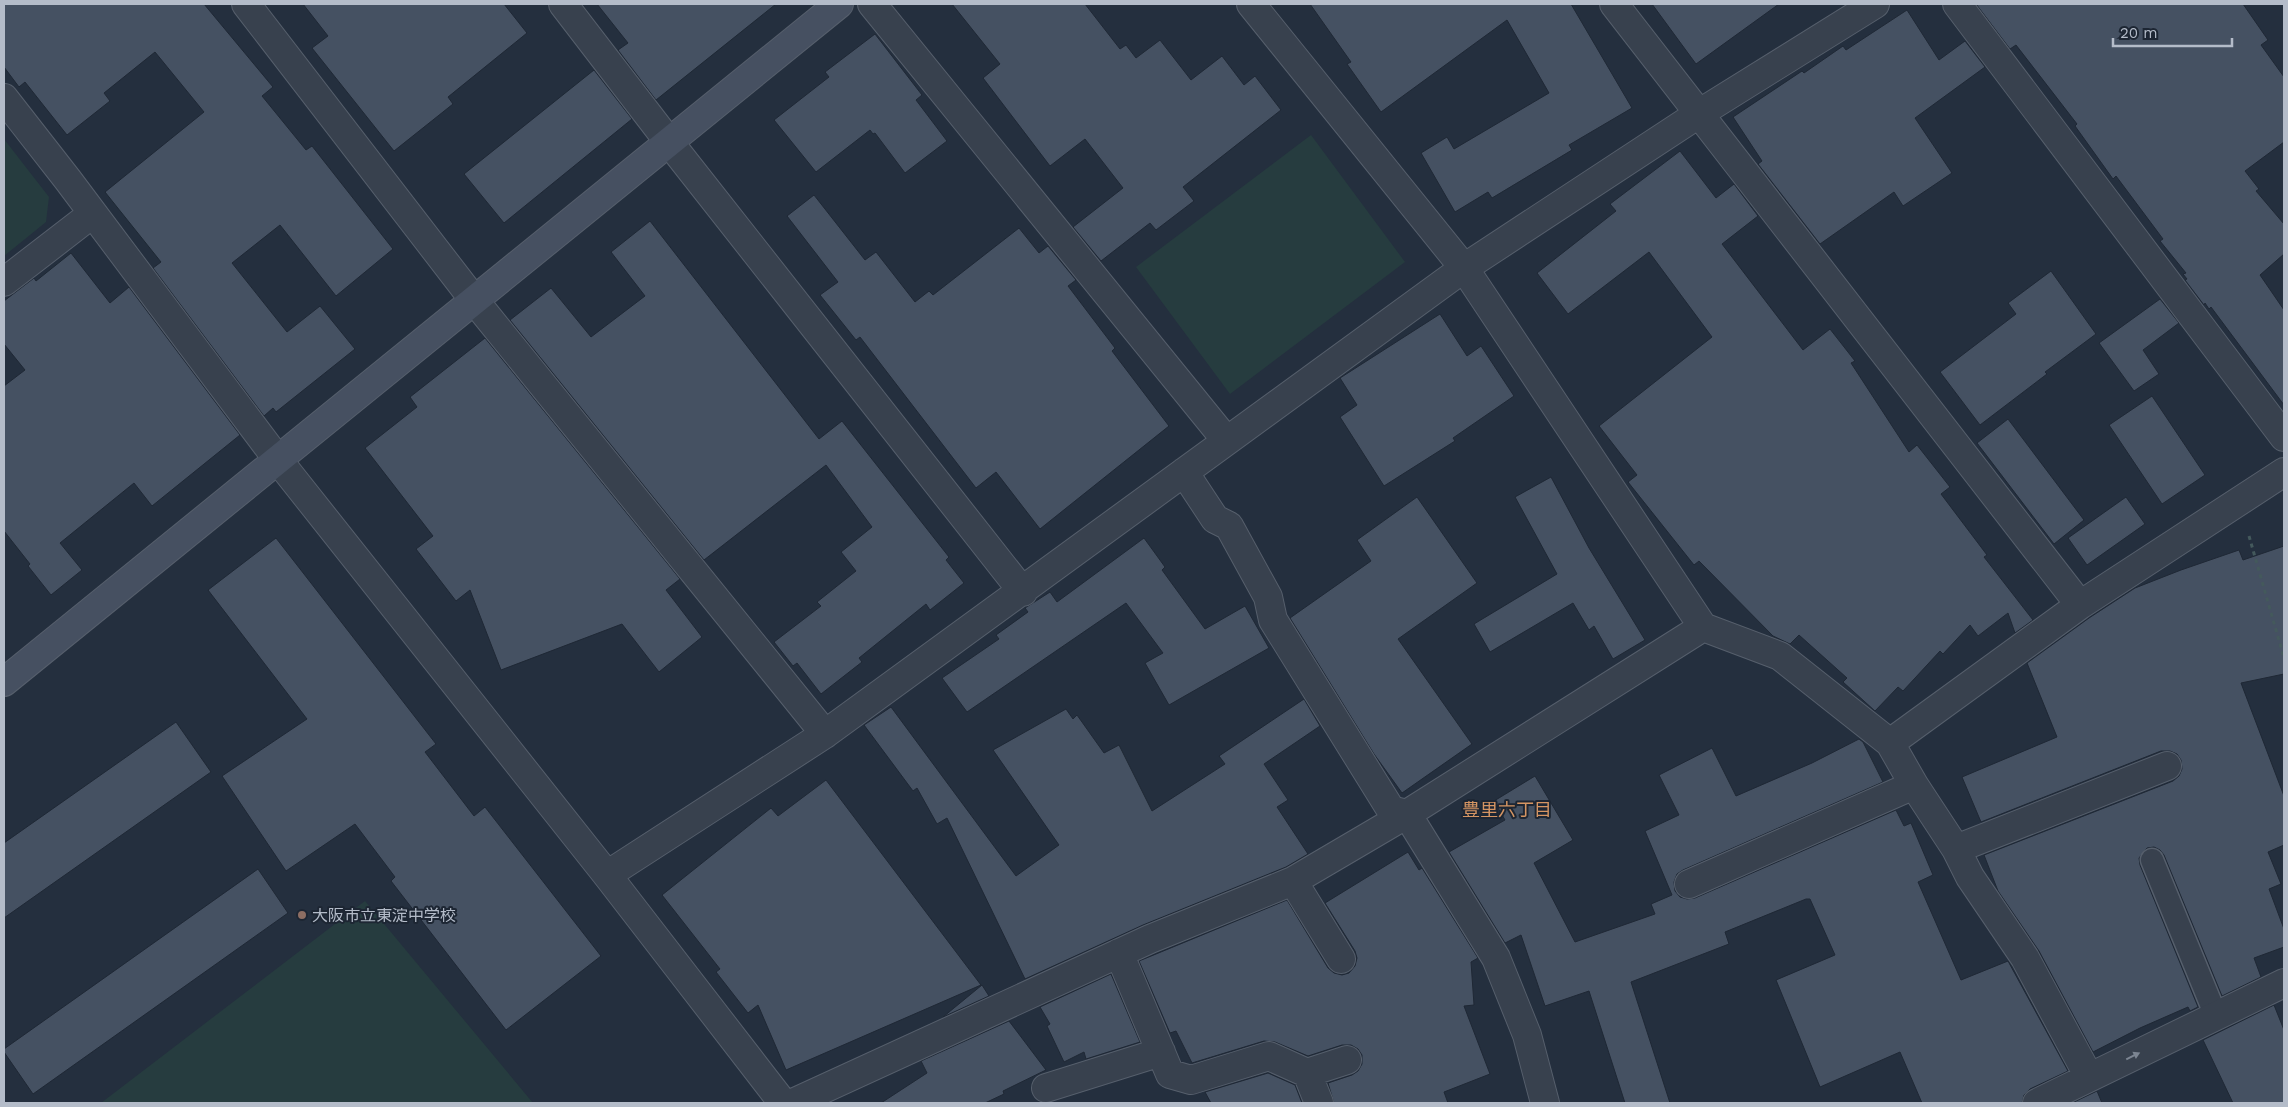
<svg xmlns="http://www.w3.org/2000/svg" width="2288" height="1107" font-family="'Work Sans','Noto Sans JP',sans-serif">
  <rect width="100%" height="100%" fill="#242f3e"/>
  <path fill="#263c3f" d="M1311 135 1405 262 1230 394 1136 267Z
    M4 139 49 197 46 222 4 256Z
    M365 901 533 1103H101Z"/>
  <path fill="#455162" stroke="#1f2835" d="M4 4H204L273 87 262 96 306 150 312 146 393 249 336 296 280 225 232 263 287 332 320 306 355 349 276 412 273 408 264 416 153 268 161 262 105 192 204 112 155 52 104 93 110 101 67 135 25 82 19 87 4 67Z
    M303 4H504L527 33 448 97 453 104 394 151 312 48 328 36Z
    M597 4H776L656 100 618 50 628 43Z
    M952 4H1085L1120 49 1126 45 1136 58 1160 40 1191 80 1222 56 1244 85 1255 76 1281 110 1183 187 1194 201 1156 230 1150 223 1101 261 1073 227 1123 188 1085 139 1050 166 983 78 1000 64Z
    M1310 4H1571L1632 108 1569 145 1572 150 1492 198 1488 192 1455 212 1421 153 1447 137 1454 149 1549 93 1507 20 1381 112 1347 64 1351 62Z
    M1652 4H1779L1696 64Z
    M1976 4H2243L2268 40 2261 45 2284 77V142L2245 171 2259 189 2256 191 2284 224V254L2260 275 2284 310V405L2211 307 2209 309 2205 303 2204 305 2185 280 2187 279 2183 274 2186 273 2160 241 2163 239 2116 176 2113 179 2075 126 2077 124 2016 45 2010 49Z
    M1907 10 1939 60 1965 41 1985 67 1915 118 1952 173 1903 206 1894 192 1820 244 1758 164 1762 161 1733 117 1802 71 1804 73 1843 46 1846 50Z
    M875 34 922 95 916 100 947 141 905 173 875 133 873 134 870 130 816 172 774 120 829 77 825 72Z
    M594 70 632 119 504 223 464 174Z
    M1680 151 1716 198 1734 184 1758 216 1722 244 1803 350 1830 329 1855 361 1851 363 1909 452 1917 445 1950 487 1941 494 1987 555 1984 557 2033 620 2015 633 2008 613 1978 636 1970 625 1943 654 1940 651 1903 691 1898 687 1875 711 1843 682 1847 678 1799 635 1790 644 1773 636 1699 561 1694 565 1628 482 1637 475 1599 426 1712 337 1649 252 1568 314 1537 273 1616 211 1610 204Z
    M814 195 865 260 876 252 915 302 929 291 933 295 1019 228 1039 253 1048 246 1076 280 1068 286 1115 348 1112 351 1169 426 1040 529 996 472 976 488 860 337 856 340 820 295 838 282 787 216Z
    M650 221 819 439 842 421 949 557 946 560 964 583 930 610 926 604 859 658 862 662 821 694 797 663 793 666 774 642 821 606 817 602 856 571 841 552 872 527 826 465 704 560 510 320 551 288 591 337 645 296 611 252Z
    M71 253 110 303 129 287 240 435 152 506 134 483 60 543 82 570 51 595 28 566 30 564 4 531V386L25 370 4 344V301L34 278 36 281Z
    M2051 271 2096 334 2045 372 2047 374 1980 425 1940 372 2016 314 2008 303Z
    M2160 299 2179 323 2143 350 2159 374 2134 391 2099 343Z
    M1440 314 1467 356 1481 346 1514 396 1453 438 1455 441 1384 486 1340 417 1357 405 1340 378Z
    M485 338 680 579 666 590 702 637 659 672 622 624 501 670 470 590 456 601 416 549 433 536 365 448 417 407 410 397Z
    M2152 396 2205 475 2162 504 2109 425Z
    M2008 419 2084 520 2054 544 1977 443Z
    M1551 477 1589 548 1645 640 1613 659 1594 626 1589 630 1573 603 1490 652 1474 624 1557 574 1515 497Z
    M1417 497 1477 583 1398 639 1472 744 1402 793 1374 754 1290 618 1371 561 1357 540Z
    M2126 497 2145 524 2087 565 2068 538Z
    M276 538 436 744 425 752 474 816 485 807 601 956 506 1030 391 881 395 877 355 824 286 871 222 776 307 719 208 590Z
    M1144 538 1165 567 1162 570 1205 629 1245 606 1269 648 1169 705 1145 663 1163 653 1126 603 967 712 942 678 999 639 996 635 1028 612 1025 608 1050 592 1057 602Z
    M2284 546V674L2241 683 2284 796V845L2268 852 2281 884 2269 889 2284 929V947L2254 958 2261 977 2222 996 2164 855 2160 850 2154 847 2147 848 2139 858 2140 865 2198 1007 2190 1011 2188 1007 2140 1028 2093 1052 2039 951 1998 891 1984 855 2173 781 2179 776 2182 769 2181 760 2177 754 2170 751H2161L1981 822 1962 777 2057 737 2027 663 2089 618 2135 588 2181 570 2239 550 2243 560Z
    M1304 699 1320 726 1264 764 1288 800 1277 807 1308 854 1286 867 1143 925 1025 979 947 818 937 824 917 788 913 791 864 725 891 707 1016 876 1059 845 993 750 1066 709 1073 719 1077 715 1104 753 1119 745 1152 811 1225 764 1219 756Z
    M176 722 211 772 4 918V843Z
    M1859 739 1863 742 1883 782 1683 870 1677 874 1674 882 1675 891 1680 897 1687 899 1695 898 1896 810 1904 826 1911 823 1933 875 1918 882 1961 980 2008 961 2068 1071 2030 1089 2024 1095 2022 1103H1922L1900 1052 1820 1087 1776 980 1835 955 1810 899H1806L1725 932 1729 944 1631 982 1670 1103H1625L1589 991 1545 1006 1521 935 1505 943 1449 852 1505 820 1494 801 1535 776 1573 840 1534 863 1575 942 1655 914 1651 904 1672 895 1645 831 1679 815 1659 775 1712 748 1736 796 1812 763Z
    M826 780 981 985 786 1070 758 1005 748 1013 716 972 720 969 662 895 771 808 778 816Z
    M1408 852 1419 870 1422 868 1478 958 1471 962 1474 1005 1464 1006 1490 1074 1444 1092 1448 1103H1334L1328 1083 1352 1075 1358 1071 1362 1064V1055L1358 1049 1351 1045H1342L1308 1056 1275 1042 1264 1041 1192 1063 1176 1031 1170 1033 1139 961 1287 900 1328 968 1334 973 1342 975 1349 973 1355 966 1357 958 1355 951 1325 903Z
    M258 869 288 913 33 1094 4 1052V1049Z
    M1111 974 1140 1042 1086 1059 1084 1052 1064 1062 1047 1026 1050 1024 1040 1007Z
    M982 985 989 996 943 1017Z
    M2274 1005 2284 1030V1103H2233L2203 1040Z
    M1009 1021 1046 1070 1003 1091 1004 1094 985 1103H881L927 1073 921 1061Z
    M1268 1073 1295 1085 1302 1103H1211L1205 1092Z
    M2097 1091 2102 1103H2072Z"/>
  <g fill="none" stroke-linecap="round" stroke-linejoin="round">
    <defs>
      <path id="lane" d="M2152 860 2216 1016"/>
      <path id="street" d="M246 4 474 300 825 734
        M563 4 669 142 1023 592
        M872 4 1226 440
        M1251 4 1464 268 1703 627 1780 656 1890 743 1914 785 1956 849 1970 877 2025 958 2089 1077
        M1614 4 2080 605
        M1957 4 2284 437
        M4 98 68 180 278 460 607 875 783 1103
        M4 282 92 214
        M1184 472 1215 519 1229 526 1268 597 1273 620 1391 810 1407 814 1496 958 1527 1035 1545 1103
        M1890 743 2080 605 2284 472
        M1956 849 2167 766
        M607 875 825 734 1464 268 1700 113 1875 4
        M1293 881 1341 959
        M1689 884 1914 785
        M1119 953 1170 1074 1191 1080 1269 1056 1307 1073
        M1046 1088 1161 1052
        M793 1103 1150 939 1293 881 1407 814 1703 627
        M1319 1103 1307 1073 1347 1060
        M2037 1103 2284 983"/>
      <path id="secondary" d="M4 682 839 4"/>
    </defs>
    <use href="#lane" stroke="#565f6c" stroke-width="25"/>
    <use href="#street" stroke="#565f6c" stroke-width="30"/>
    <use href="#secondary" stroke="#565f6c" stroke-width="30"/>
    <path stroke="#44595c" stroke-width="3" stroke-dasharray="4 4" stroke-linecap="butt" d="M2249 536 2284 658"/>
    <use href="#lane" stroke="#38414e" stroke-width="22"/>
    <use href="#street" stroke="#38414e" stroke-width="28"/>
    <use href="#secondary" stroke="#465061" stroke-width="28"/>
  </g>
  <defs><path id="oneway-solid" d="M-6-.8H1V-3.2L6.5 0L1 3.2V.8H-6Z" transform="scale(1.25)"/></defs>
  <use fill="#7c8592" href="#oneway-solid" transform="translate(2133 1056) rotate(-26)"/>
  <circle fill="#8d6e63" stroke="#1d2633" stroke-width="2" cx="302" cy="915" r="5"/>
  <g text-anchor="middle" stroke-width="4" stroke-linejoin="round" paint-order="stroke">
    <g font-size="16" fill="#b4bcc9" stroke="#1d2633" text-anchor="start">
      <text x="312" y="921">大阪市立東淀中学校</text>
    </g>
    <g font-size="18" fill="#d59563" stroke="#1d2633">
      <text x="1507" y="816">豊里六丁目</text>
    </g>
  </g>
  <rect width="2288" height="1107" fill="none" stroke="#b4bcc9" stroke-width="10"/>
  <path d="M2113 38v8h119v-8" fill="none" stroke="#b4bcc9" stroke-width="2.5"/>
  <text x="2120" y="38" font-size="15" fill="#b4bcc9" stroke="#1d2633" stroke-width="4" paint-order="stroke">20 m</text>
</svg>
